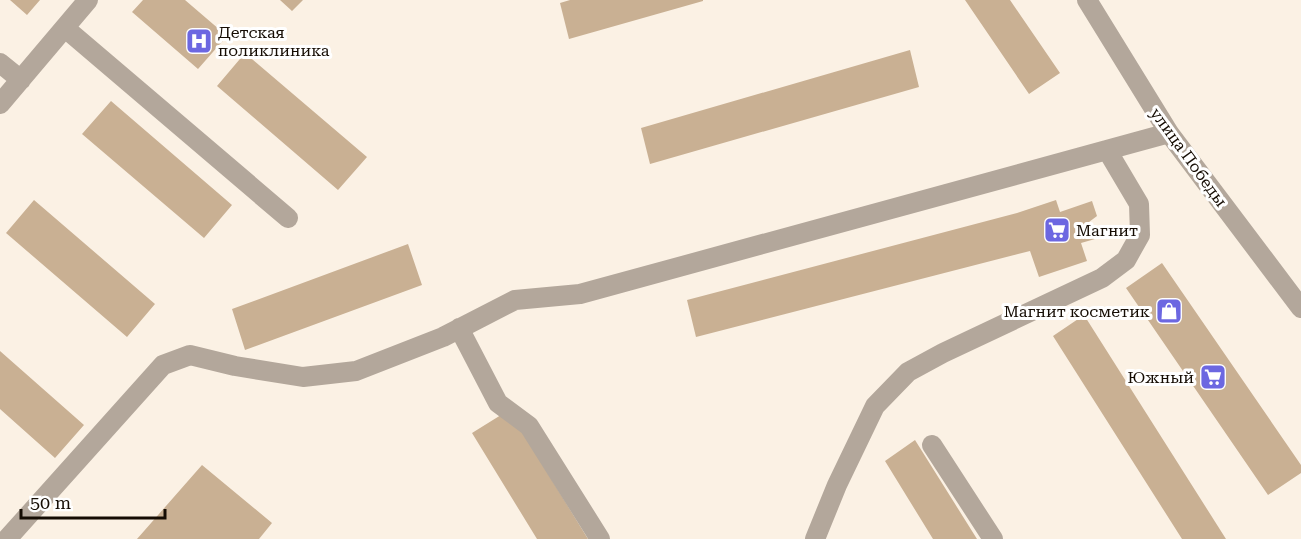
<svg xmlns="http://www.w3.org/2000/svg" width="1301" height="539" font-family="'Roboto Serif',serif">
  <rect width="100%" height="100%" fill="#fbf1e4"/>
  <path fill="#c9b093" d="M10 0H40L27 15Z
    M143 0H185L227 36 198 69 132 12Z
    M280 0H303L292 11Z
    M570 0H703V1L569 39 560 3Z
    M965 0H1010L1060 73 1029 94Z
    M910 50 919 87 650 164 641 128Z
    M245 53 367 157 338 190 217 86Z
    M111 101 232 205 204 238 82 134Z
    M34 200 155 304 127 337 6 233Z
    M1056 200 1060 212 1092 201 1097 216 1089 222 1095 239 1081 243 1087 261 1039 277 1030 251 696 337 687 300 1017 213Z
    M408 244 422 285 245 350 232 309Z
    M1162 263 1301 465V473L1268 495 1126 288Z
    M1084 315 1226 539H1182L1053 336Z
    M0 351 84 425 55 458 0 409Z
    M509 410 588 539H537L472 433Z
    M915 440 977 539H933L885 461Z
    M202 465 272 523 259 539H137Z"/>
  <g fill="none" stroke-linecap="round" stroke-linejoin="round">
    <path stroke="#b3a79b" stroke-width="20" d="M1087 0 1169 133 1301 308
      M65 28 288 218
      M0 63 21 80
      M0 104 88 0
      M459 328 498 403 529 426 600 539
      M932 445 993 539
      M7 539 163 365 190 355 235 366 303 377 356 371 443 337 515 300 580 294 1169 133
      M815 539 837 485 875 406 908 372 943 353 1102 278 1126 260 1140 235 1139 204 1107 150"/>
  </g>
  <defs>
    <symbol id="hospital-square" viewBox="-11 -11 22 22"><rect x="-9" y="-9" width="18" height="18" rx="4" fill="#6c67e1" stroke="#fff"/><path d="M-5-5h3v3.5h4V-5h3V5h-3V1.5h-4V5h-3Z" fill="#fff"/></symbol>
    <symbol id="supermarket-square" viewBox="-11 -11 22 22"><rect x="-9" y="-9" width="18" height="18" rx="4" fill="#6c67e1" stroke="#fff"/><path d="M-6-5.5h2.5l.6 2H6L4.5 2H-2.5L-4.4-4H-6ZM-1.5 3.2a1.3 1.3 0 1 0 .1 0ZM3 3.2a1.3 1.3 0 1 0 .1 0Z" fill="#fff"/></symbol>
    <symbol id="shop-square" viewBox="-11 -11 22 22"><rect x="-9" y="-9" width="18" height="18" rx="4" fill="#6c67e1" stroke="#fff"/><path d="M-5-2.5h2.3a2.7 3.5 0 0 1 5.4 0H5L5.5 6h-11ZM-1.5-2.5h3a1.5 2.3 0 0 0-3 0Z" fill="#fff"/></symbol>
  </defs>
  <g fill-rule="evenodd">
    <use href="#hospital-square" x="184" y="26" width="30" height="30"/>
    <use href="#supermarket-square" x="1042" y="215" width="30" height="30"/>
    <use href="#shop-square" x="1154" y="296" width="30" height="30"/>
    <use href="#supermarket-square" x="1198" y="362" width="30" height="30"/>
  </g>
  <g text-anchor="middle" stroke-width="6" stroke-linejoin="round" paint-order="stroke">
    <g font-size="16" fill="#150c03" stroke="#fff" text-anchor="start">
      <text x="218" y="38">Детская<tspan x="218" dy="18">поликлиника</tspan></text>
      <text x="1076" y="236">Магнит</text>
      <text x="1150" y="317" text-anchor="end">Магнит косметик</text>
      <text x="1194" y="383" text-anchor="end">Южный</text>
    </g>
    <g font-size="16" fill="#150c03" stroke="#fff">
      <text transform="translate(1189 157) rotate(54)" y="6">улица Победы</text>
    </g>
  </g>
  <path d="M21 509v9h144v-9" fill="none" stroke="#150c03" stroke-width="3"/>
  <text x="30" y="509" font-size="18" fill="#150c03" stroke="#ffffff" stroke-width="4.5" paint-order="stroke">50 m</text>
</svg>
